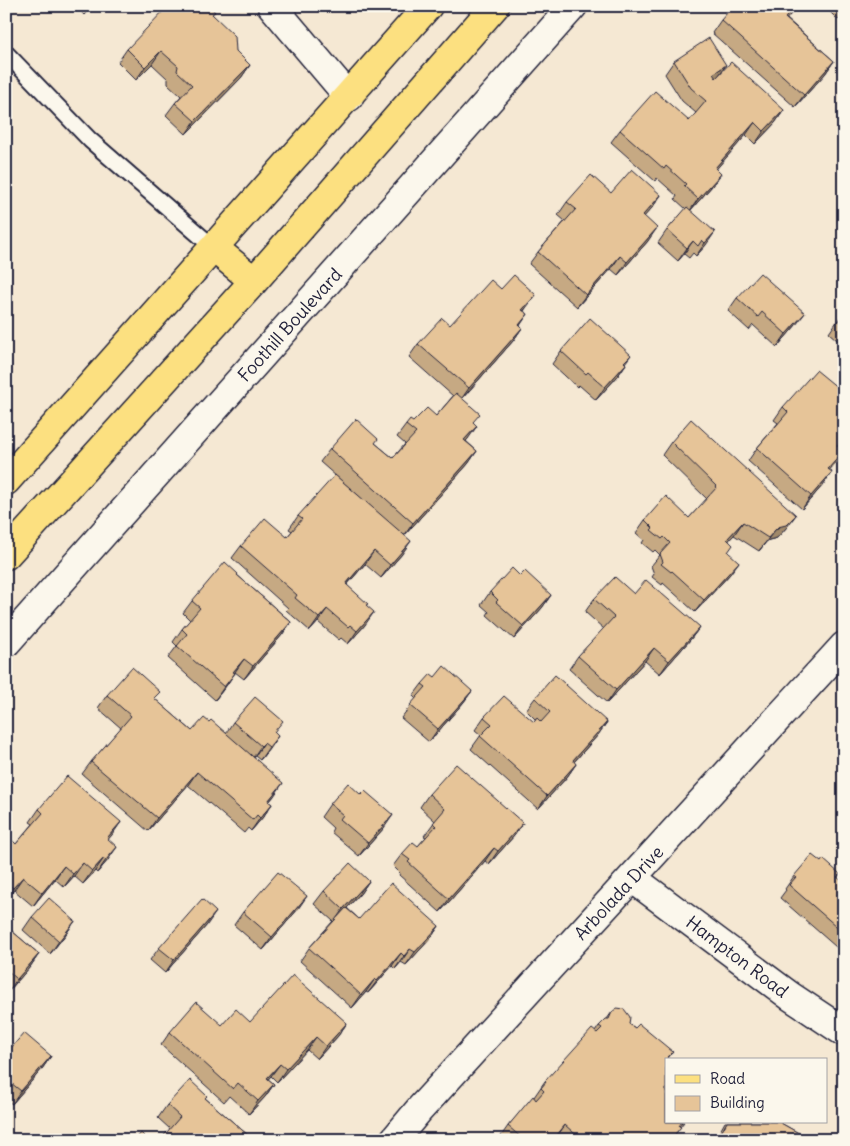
<svg xmlns="http://www.w3.org/2000/svg" width="850" height="1146" font-family="Delius,sans-serif">
  <rect width="100%" height="100%" fill="#f5e8d3"/>
  <filter id="ink" filterUnits="userSpaceOnUse"><feTurbulence type="fractalNoise" baseFrequency=".02" numOctaves="2"/><feDisplacementMap in="SourceGraphic" scale="10" xChannelSelector="R" yChannelSelector="G"/><feConvolveMatrix kernelMatrix="1 2 1 2 8 2 1 2 1" color-interpolation-filters="sRGB"/></filter>
  <g filter="url(#ink)">
    <g fill="none" stroke-linecap="round" stroke-linejoin="round">
      <defs>
        <path id="service" d="M6 53 90 140 214 248"/>
        <path id="minor" d="M272 6 349 97
          M6 643 573 6
          M632 878 790 996 844 1032
          M394 1140 419 1110 844 646"/>
        <path id="primary" d="M214 248 254 281
          M6 481 428 6
          M6 555 254 281 495 6"/>
      </defs>
      <use href="#service" stroke="#22223b" stroke-width="19"/>
      <use href="#minor" stroke="#22223b" stroke-width="31"/>
      <use href="#primary" stroke="#22223b" stroke-width="31"/>
      <use href="#service" stroke="#fbf7ec" stroke-width="15"/>
      <use href="#minor" stroke="#fbf7ec" stroke-width="28"/>
      <use href="#primary" stroke="#fce080" stroke-width="28"/>
    </g>
    <path fill="#c6a983" stroke="#22223b" d="M75 6H93L84 15Z
      M824 6H844V14L838 20Z
      M213 15 236 51 250 65 241 78 186 134 166 115 175 103 181 96 168 84V79L152 64 136 80 118 62 127 49Z
      M787 19 834 61 825 74 795 107 712 33 721 20Z
      M674 61 726 65 720 74 784 110 775 123 755 144 746 135 716 169 712 186 690 211 706 245 696 256 693 253 689 258 684 254 678 261 658 243 667 230 686 209 675 199 677 196 657 178 655 181 611 142 620 130 689 121 696 113 682 101 665 74Z
      M611 193 661 195 652 208 644 216 648 241 618 275 611 269 577 307 529 264 538 252 565 221 558 215 567 202Z
      M844 213V227L838 221Z
      M501 289 526 308 524 311 520 326 522 328 513 341 462 399 473 423 468 439 466 441 477 451 468 464 404 536 402 554 381 578 365 564 347 585 367 606 365 625 348 644 341 638 339 640 318 622 310 631 286 610 288 608 232 558 241 546 287 537 292 531 289 529 298 516 370 506 320 462 330 449 375 443 393 458 405 444 397 437 406 425 436 416 453 396 409 357 418 344 450 325Z
      M737 298 796 325 777 347 753 325 749 330 728 311Z
      M844 313V346L829 333 838 320Z
      M561 351 631 355 625 363 626 364 617 377 596 400 579 385 577 387 552 364Z
      M844 393V441L838 447 834 465 829 470 823 485 802 509 748 461 757 448 778 423 774 420 783 407Z
      M671 442 787 527 777 538 769 540 766 542 759 551 734 535 729 540 728 552 730 574 695 612 663 583 662 585 652 577 654 574 651 566 660 555 655 550 653 552 642 543 644 540 636 533 645 520 689 518 707 499 662 455Z
      M237 575 291 622 282 635 244 679 235 672 226 686 215 700 168 658 177 646 173 642 182 629 190 620 183 613 192 601Z
      M520 576 551 595 542 608 514 639 487 615 489 612 481 605 490 592Z
      M634 594 700 627 690 640 660 674 645 661 607 703 569 669 578 656 604 629 585 612 594 599Z
      M435 677 472 691 463 703 429 742 401 718 416 699 413 696 422 684Z
      M107 695 155 699 192 731 209 722 226 733 233 722 275 733 269 749 260 760 255 756 254 757 274 796 269 802 272 804 263 817 251 831 248 828 244 833 188 785 148 831 82 774 91 762 121 728 98 708Z
      M535 698 607 722 598 735 574 762 576 764 567 777 538 809 471 749 481 735 475 730 484 717 534 722 536 720 526 710Z
      M429 794 523 823 514 836 489 864 485 861 440 912 399 875 400 873 393 866 402 854 418 846 426 837 424 836 435 821 420 807Z
      M330 804 384 828 359 856 331 832 333 828 321 817Z
      M39 809 121 822 108 839V860L97 873 95 871 83 884 74 876 64 887 55 879 33 906 14 890 6 899V844H16L33 824 30 822Z
      M821 862 840 874 838 878 840 880 844 875V954L780 898 786 890 785 889 794 876Z
      M369 881 360 894 347 908 359 919 439 926 430 939 406 965 401 962 395 969 392 966 368 993 366 992 352 1008 300 961 309 948 333 921 314 904 324 891Z
      M298 909 263 950 234 925 243 912Z
      M32 917 75 921 66 934 50 954 23 930Z
      M207 925 165 973 150 960 159 948Z
      M6 926 39 954 30 967 8 992 6 990Z
      M612 1012 635 1028 673 1052 668 1058 666 1122H684L680 1127 672 1140H558L556 1138 555 1140H500L499 1139 508 1126 534 1097 545 1081 595 1032 599 1026 607 1019Z
      M250 1022 347 1023 338 1036 317 1059 307 1050 277 1082 271 1076 268 1079 274 1084 265 1097 249 1114 229 1096 224 1102 161 1045 170 1032Z
      M6 1054 51 1056 42 1069 12 1104 6 1100Z
      M205 1098 249 1136 246 1140H160L170 1129 158 1118 167 1105Z
      M725 1122H779L811 1140H715Z"/>
    <path fill="#a1896a" stroke="#22223b" d="M91 6H93L84 15Z
      M796 6H798L776 31 785 18Z
      M161 51 152 64 136 80 145 67Z
      M834 61 825 74 795 107 804 95Z
      M250 65 241 78 186 134 195 121Z
      M726 65 717 78 704 86 713 74Z
      M784 110 775 123 755 144 764 131Z
      M755 122 746 135 706 181 715 168Z
      M721 174 712 186 689 212 698 199Z
      M661 195 652 208 634 228 643 215Z
      M657 228 648 241 618 275 627 262Z
      M715 232 706 245 696 256 705 243Z
      M693 241 684 254 678 261 687 248Z
      M620 256 611 269 577 307 586 295Z
      M536 295 526 308 513 322 522 310Z
      M805 313 796 325 777 347 786 334Z
      M528 314 519 327V325Z
      M522 328 513 341 460 401 469 388Z
      M626 364 617 377 596 400 605 387Z
      M477 426 468 439 455 453 464 440Z
      M844 438V441L828 459 837 446Z
      M477 451 468 464 404 536 413 523Z
      M843 452 834 465 819 482 828 469Z
      M832 472 823 485 802 509 811 496Z
      M796 515 787 527 777 538 769 540 766 542 759 551 775 530Z
      M743 522 734 535 718 552 727 539Z
      M411 541 402 554 381 578 390 565Z
      M374 551 365 564 337 596 346 584Z
      M739 562 730 574 695 612 704 600Z
      M551 595 542 608 514 639 523 626Z
      M327 609 318 622 310 631 319 618Z
      M374 612 365 625 348 644 357 631Z
      M291 622 282 635 244 679 253 666Z
      M700 627 690 640 660 674 669 661Z
      M654 648 645 661 607 703 616 690Z
      M244 659 235 672 224 685 233 672Z
      M235 673 226 686 215 700 224 687Z
      M472 691 463 703 429 742 438 729Z
      M607 722 598 735 564 773 573 760Z
      M278 736 269 749 260 760 269 747Z
      M264 743 255 756 252 759 261 746Z
      M576 764 567 777 538 809 547 796Z
      M197 772 188 785 148 831 157 818Z
      M283 783 274 796 259 813 268 801Z
      M272 804 263 817 251 831 260 818Z
      M393 815 384 828 359 856 368 843Z
      M121 822 112 835 98 851 107 838Z
      M523 823 514 836 489 864 498 851Z
      M117 847 108 860 97 873 106 860Z
      M494 848 485 861 440 912 449 899Z
      M104 858 95 871 83 884 92 871Z
      M83 863 74 876 64 887 73 874Z
      M64 866 55 879 33 906 42 893Z
      M23 877 14 890 6 899 13 888Z
      M369 881 360 894 334 922 343 909Z
      M307 896 298 909 263 950 272 937Z
      M216 912 207 925 165 973 174 960Z
      M75 921 66 934 50 954 59 941Z
      M439 926 430 939 406 965 415 952Z
      M410 949 401 962 395 969 404 956Z
      M401 953 392 966 368 993 377 981Z
      M39 954 30 967 8 992 17 979Z
      M375 979 366 992 352 1008 361 995Z
      M347 1023 338 1036 317 1059 326 1046Z
      M316 1037 307 1050 277 1082 286 1069Z
      M51 1056 42 1069 12 1104 21 1091Z
      M280 1064 271 1076 258 1091 267 1078Z
      M274 1084 265 1097 249 1114 258 1101Z
      M565 1125 556 1138 555 1140H553Z"/>
    <path fill="#e6c498" stroke="#22223b" d="M168 6H210L215 12 212 14 235 36 236 51 250 65 195 121 175 103 192 85 177 71 178 66 161 51 145 67 127 49Z
      M733 6H796L785 18 834 61 804 95 721 20Z
      M709 38 726 65 713 74 716 78 731 62 784 110 764 131 755 122 715 168 721 174 698 199 684 186 686 184 666 166 664 169 620 130 655 91 689 121 706 101 691 88 674 61Z
      M632 169 661 195 643 215 657 228 627 262 620 256 586 295 538 252 576 209 567 202 591 175 611 193Z
      M687 207 715 232 705 243 702 240 698 246 693 241 687 248 667 230Z
      M760 273 805 313 786 334 762 312 758 317 737 298Z
      M514 275 536 295 522 310 528 314 519 325 522 328 469 388 418 344 442 318 450 325 491 280 501 289Z
      M844 313V325L838 320Z
      M590 318 631 355 624 362 626 364 605 387 588 372 586 374 561 351Z
      M816 370 844 393V438L837 446 843 452 828 469 832 472 811 496 757 448 788 412 783 407Z
      M456 393 480 414 473 422 477 426 464 440 477 451 413 523 330 449 356 419 378 439 375 443 393 458 416 433 406 425 410 420 413 422 427 408 436 416Z
      M691 419 796 515 786 525 778 527 775 530 768 538 743 522 727 539 733 545 728 552 739 562 704 600 672 571 671 572 661 564 663 562 660 554 670 543 664 537 662 539 651 530 653 528 645 520 666 496 689 518 717 487 671 442Z
      M335 475 411 541 390 565 374 551 346 584 368 604 366 605 374 612 357 631 350 625 348 627 327 609 319 618 295 598 297 595 241 546 265 518 287 537 302 519 298 516Z
      M225 562 238 574 237 575 291 622 253 666 244 659 233 672 235 673 224 687 177 646 187 634 182 629 200 608 192 601Z
      M512 568 520 576 525 571 551 595 523 626 496 602 498 600 490 592Z
      M615 577 634 594 646 580 700 627 669 661 654 648 616 690 578 656 614 617 594 599Z
      M444 666 472 691 438 729 410 705 426 687 422 684 431 674 435 677Z
      M132 667 160 692 154 698 192 731 204 718 209 722 211 720 283 783 268 801 272 804 260 818 257 815 253 820 197 772 157 818 91 762 131 716 107 695Z
      M555 675 607 722 573 760 576 764 547 796 480 736 492 724 484 717 504 696 534 722 537 718 541 722 550 712 535 698Z
      M255 697 283 721 274 732 278 736 269 747 264 743 261 746 233 722Z
      M456 764 523 823 498 851 494 848 449 899 408 862 410 860 402 854 413 842 418 846 436 826 433 823 445 809 429 794Z
      M67 776 121 822 107 838 117 847 106 860 104 858 92 871 83 863 73 874 64 866 42 893 23 877 13 888 6 882V844L11 839 16 844 43 813 39 809Z
      M348 783 361 795 365 791 393 815 368 843 340 819 343 815 330 804Z
      M812 855 821 862 823 859 840 874 837 877 844 883V933L789 885 796 877 794 876Z
      M350 863 369 881 343 909 324 891Z
      M278 872 307 896 272 937 243 912Z
      M391 883 439 926 415 952 410 949 404 956 401 953 377 981 375 979 361 995 309 948 346 908 359 919Z
      M49 898 75 921 59 941 32 917Z
      M202 899 216 912 174 960 159 948Z
      M6 926 39 954 17 979 6 969Z
      M293 975 347 1023 326 1046 316 1037 286 1069 280 1064 267 1078 274 1084 258 1101 238 1083 233 1089 170 1032 196 1002 222 1025 236 1009 250 1022Z
      M617 1008 624 1009 630 1017 629 1024 635 1028 639 1024 673 1052 667 1058 670 1060H666V1122H682L679 1126 681 1127 670 1140H582L565 1125 553 1140H524L508 1126 533 1096 536 1100 544 1091 541 1088 546 1082 545 1081 592 1029 597 1033 602 1028 599 1026 606 1019H609L612 1012Z
      M24 1033 51 1056 21 1091 6 1079V1054Z
      M190 1080 207 1096 205 1098 249 1136 245 1140H160L180 1117 167 1105Z
      M727 1122H779L811 1140H717Z
      M141 1133 148 1140H135Z
      M120 1134 125 1140H115Z"/>
  </g>
  <g text-anchor="middle" stroke-width="5" stroke-linejoin="round" paint-order="stroke">
    <g font-size="18" fill="#22223b" stroke="#fbf7ec">
      <text transform="translate(290 325) rotate(-48)" y="6">Foothill Boulevard</text>
      <text transform="translate(619 893) rotate(-47)" y="6">Arbolada Drive</text>
      <text transform="translate(737 957) rotate(37)" y="6">Hampton Road</text>
    </g>
  </g>
  <rect width="850" height="1146" fill="none" stroke="#fbf7ec" stroke-width="25"/>
  <rect x="12" y="12" width="825" height="1121" fill="none" stroke="#22223b" stroke-width="2" filter="url(#ink)"/>
  <rect x="665" y="1058" width="162" height="65" fill="#fbf7ec" stroke="#a4a2a5"/>
  <rect x="675" y="1075" width="25" height="8" fill="#fce080" stroke="#a4a2a5"/>
  <text x="710" y="1084" font-size="15" fill="#22223b">Road</text>
  <rect x="675" y="1096" width="25" height="15" fill="#e6c498" stroke="#a4a2a5"/>
  <text x="710" y="1108" font-size="15" fill="#22223b">Building</text>
</svg>
